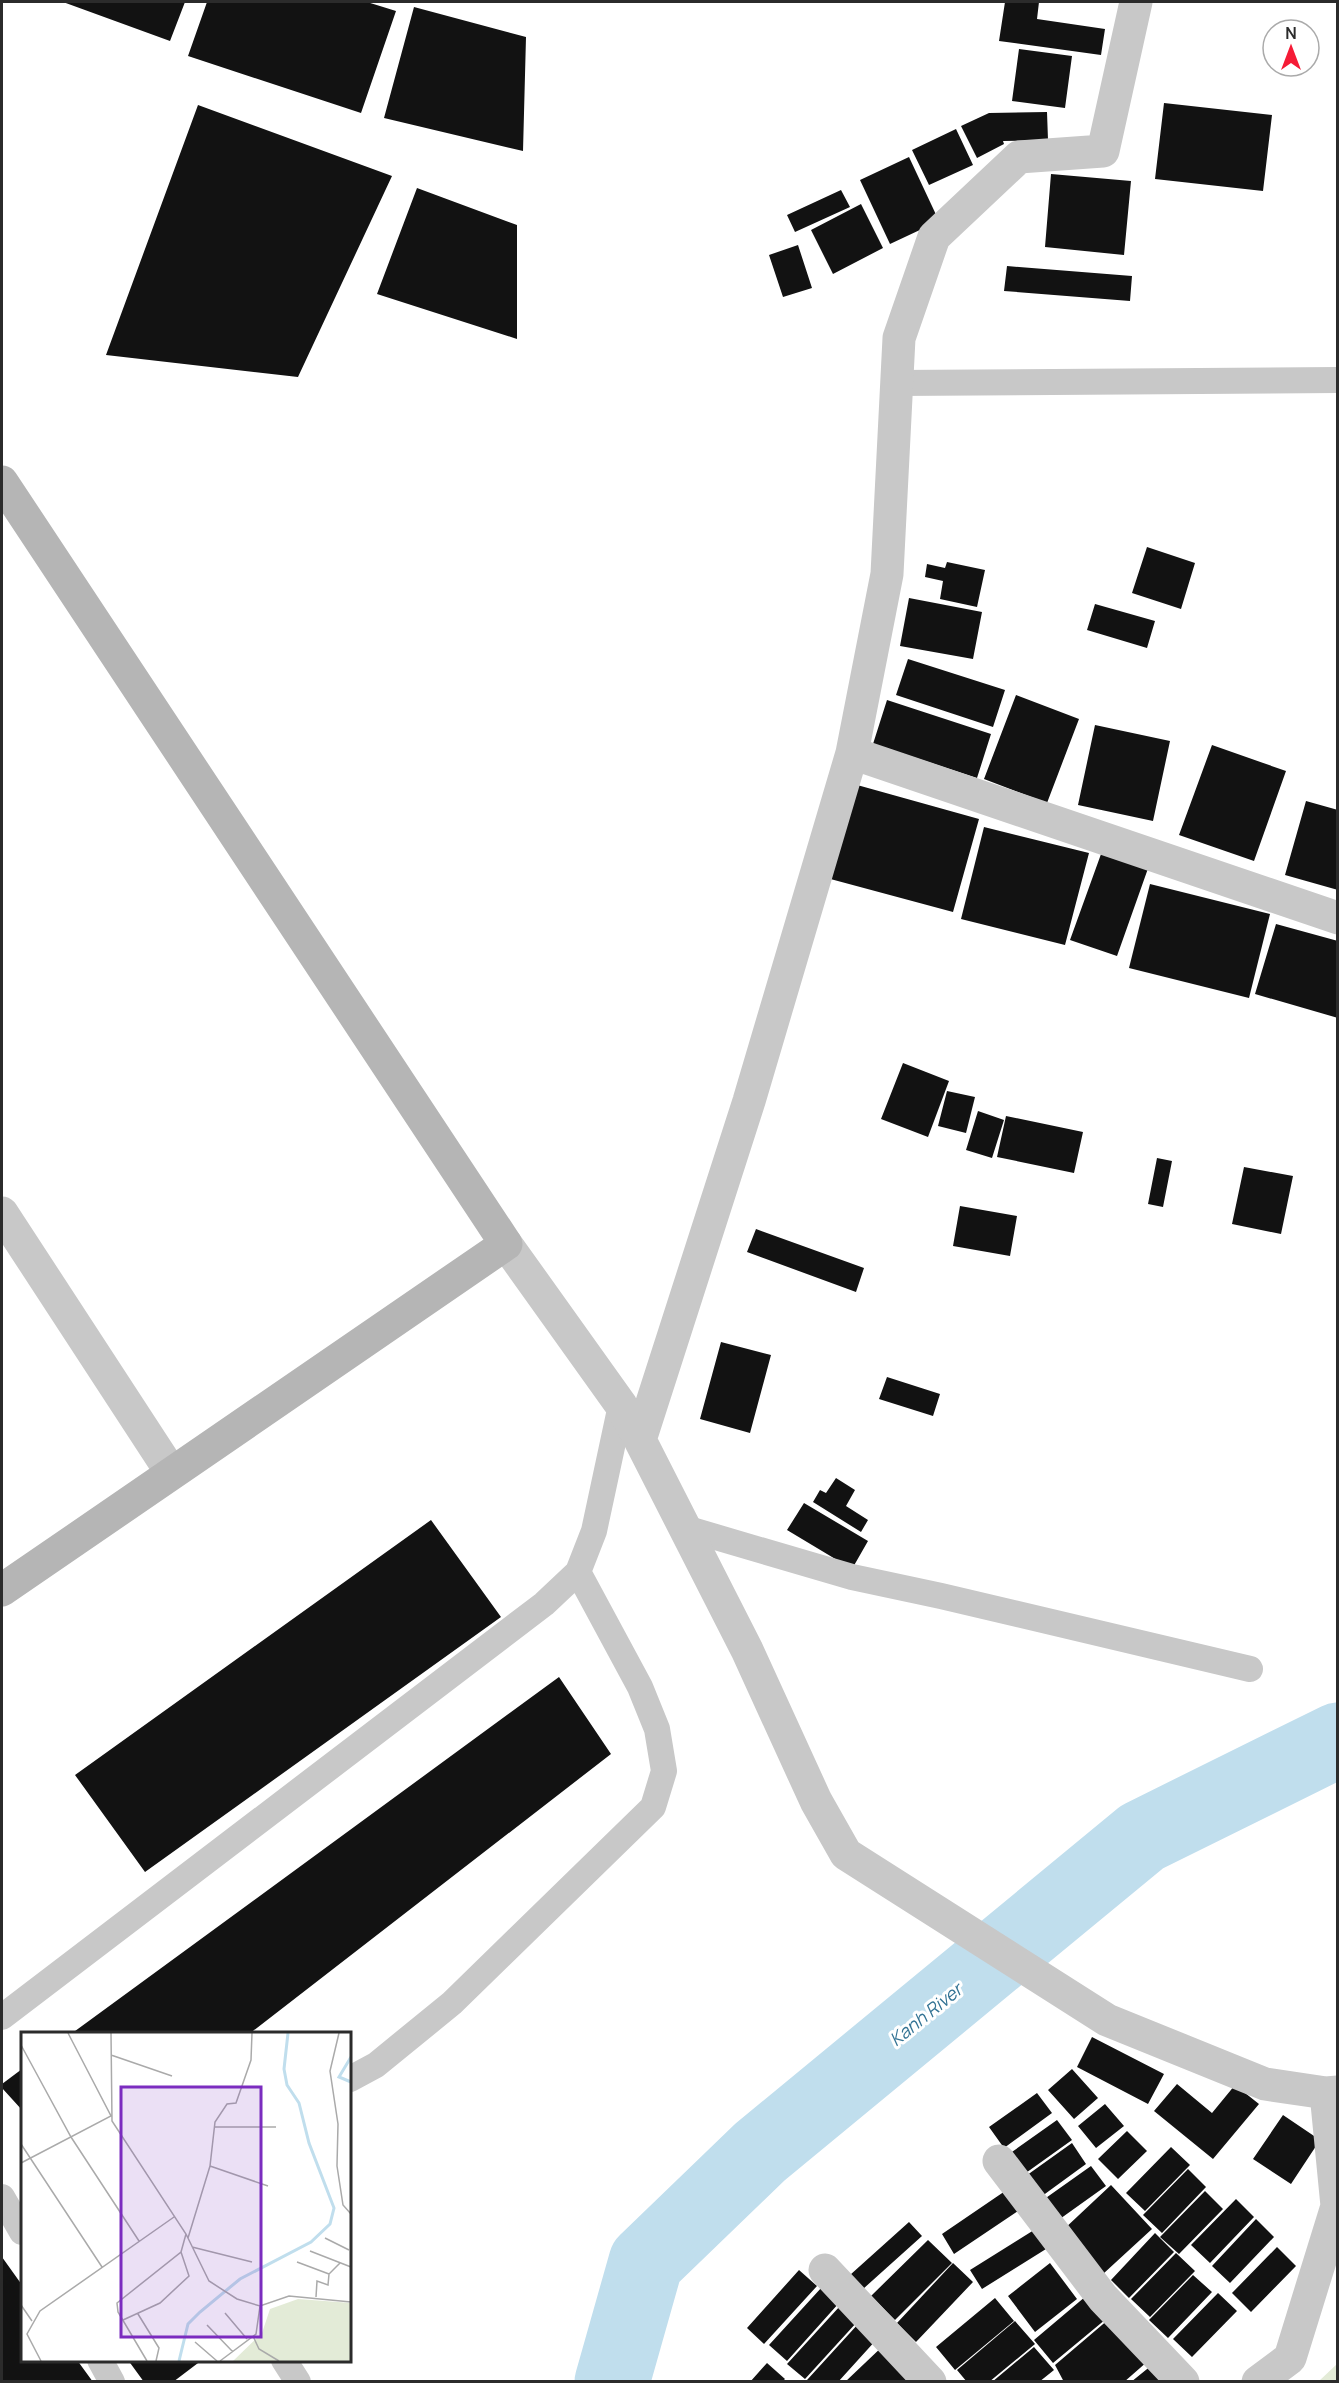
<svg xmlns="http://www.w3.org/2000/svg" width="1339" height="2383" font-family="Manrope,sans-serif">
  <rect width="100%" height="100%" fill="#fff"/>
  <path fill="#e3ebd7" d="M1337 2364V2381H1319Z"/>
  <g fill="none" stroke-linecap="round" stroke-linejoin="round">
    <path stroke="#c0deed" stroke-width="75" d="M612 2382 646 2262 760 2152 1142 1837 1338 1740"/>
  </g>
  <path fill="#121212" d="M63 2H185L170 41Z
    M207 2H367L396 11 361 113 188 56Z
    M1005 2H1039L1037 19 1105 29 1101 55 999 41Z
    M414 7 526 37 523 151 384 118Z
    M1019 49 1072 56 1065 108 1012 101Z
    M1164 103 1272 115 1263 191 1155 179Z
    M198 105 392 176 298 377 106 355Z
    M1047 112 1048 140 1003 141 1004 144 977 158 961 126 989 113Z
    M956 129 973 165 929 185 912 150Z
    M909 157 939 221 890 244 860 180Z
    M1051 174 1131 181 1124 255 1045 247Z
    M417 188 517 225V339L377 294Z
    M841 190 850 207 795 232 787 215Z
    M861 204 883 248 833 274 811 230Z
    M798 245 812 288 783 297 769 255Z
    M1007 266 1132 276 1130 301 1004 291Z
    M1147 547 1195 563 1181 609 1132 593Z
    M947 562 985 570 977 607 940 599 943 581 925 577 927 564 945 568Z
    M909 598 982 612 973 659 900 646Z
    M1095 604 1155 621 1147 648 1087 630Z
    M908 659 1005 690 993 727 896 695Z
    M1016 695 1079 719 1047 803 984 779Z
    M887 700 991 734 977 778 873 744Z
    M1095 725 1170 741 1153 821 1078 805Z
    M1212 745 1286 771 1254 861 1179 835Z
    M850 783 979 819 953 912 823 877Z
    M1306 801 1338 810V890L1285 875Z
    M984 827 1089 853 1065 945 961 919Z
    M1105 843 1151 860 1117 956 1070 940Z
    M1150 884 1270 914 1249 998 1129 968Z
    M1276 924 1338 941V1018L1255 994Z
    M903 1063 949 1081 928 1137 881 1119Z
    M947 1091 975 1097 966 1133 938 1126Z
    M978 1111 1004 1120 992 1158 966 1150Z
    M1006 1116 1083 1132 1074 1173 997 1157Z
    M1157 1158 1172 1161 1163 1207 1148 1204Z
    M1244 1167 1293 1176 1281 1234 1232 1224Z
    M960 1206 1017 1216 1010 1256 953 1246Z
    M756 1229 864 1268 856 1292 747 1252Z
    M721 1342 771 1355 750 1433 700 1419Z
    M887 1377 940 1394 933 1416 879 1399Z
    M836 1478 855 1490 846 1506 868 1520 861 1532 813 1502 820 1490 826 1493Z
    M804 1503 868 1541 852 1569 787 1530Z
    M431 1520 501 1617 145 1872 75 1775Z
    M559 1677 611 1754 249 2034H71Z
    M1092 2037 1164 2074 1148 2104 1077 2067Z
    M22 2069V2110L2 2088V2084Z
    M1072 2069 1098 2098 1074 2119 1048 2090Z
    M1177 2084 1212 2113 1235 2085 1259 2104 1213 2159 1154 2111Z
    M1037 2093 1052 2113 1004 2148 989 2127Z
    M1105 2104 1124 2126 1096 2148 1078 2126Z
    M1283 2115 1320 2140 1291 2184 1253 2159Z
    M1057 2120 1072 2140 1023 2175 1009 2154Z
    M1127 2131 1147 2151 1118 2179 1098 2159Z
    M1072 2143 1086 2164 1038 2199 1023 2178Z
    M1171 2147 1190 2165 1145 2211 1126 2193Z
    M1091 2166 1106 2186 1057 2221 1043 2200Z
    M1188 2169 1206 2187 1162 2233 1143 2215Z
    M1111 2185 1152 2229 1103 2274 1062 2231Z
    M1011 2187 1024 2207 954 2254 942 2234Z
    M1205 2191 1223 2209 1179 2254 1160 2237Z
    M1236 2199 1254 2217 1210 2263 1191 2245Z
    M1256 2219 1274 2237 1230 2283 1212 2266Z
    M909 2222 922 2236 863 2289 850 2275Z
    M1042 2225 1054 2244 982 2289 970 2270Z
    M1155 2233 1174 2252 1129 2298 1111 2280Z
    M928 2240 952 2263 895 2320 871 2296Z
    M1277 2247 1296 2266 1251 2312 1232 2293Z
    M1176 2253 1195 2271 1150 2317 1131 2299Z
    M2 2257 22 2285V2360H77L93 2382H2Z
    M953 2263 973 2282 916 2342 897 2323Z
    M1050 2263 1077 2299 1035 2332 1008 2296Z
    M799 2270 817 2286 764 2344 747 2328Z
    M1193 2275 1212 2292 1168 2338 1149 2320Z
    M822 2287 839 2303 787 2361 769 2345Z
    M1092 2291 1112 2314 1053 2363 1034 2340Z
    M1218 2293 1237 2311 1192 2357 1173 2339Z
    M995 2298 1014 2321 955 2370 936 2347Z
    M840 2306 857 2322 805 2379 787 2364Z
    M1109 2319 1148 2361 1124 2382H1064L1055 2365Z
    M1015 2321 1035 2344 989 2382H967L957 2370Z
    M859 2323 877 2339 838 2382H808L807 2380Z
    M885 2344 920 2382H845Z
    M1034 2347 1054 2370 1039 2382H992Z
    M128 2360H202L173 2382H144Z
    M767 2363 785 2379 782 2382H750Z
    M1152 2365 1166 2382H1131Z"/>
  <g fill="none" stroke-linecap="round" stroke-linejoin="round">
    <path stroke="#c8c8c8" stroke-width="26" d="M896 383 1338 380
      M685 1528 852 1577 941 1596 1250 1669
      M2 2017 544 1604 578 1572 594 1531 621 1405
      M350 2079 376 2065 452 2003 653 1807 664 1771 657 1729 640 1687 578 1572
      M2 2197 22 2232
      M100 2360 112 2382
      M284 2360 298 2382"/>
    <path stroke="#c8c8c8" stroke-width="33" d="M852 753 1338 918
      M2 1213 171 1472
      M506 1244 621 1405 640 1440 747 1650 816 1801 846 1854 1107 2020 1265 2084 1326 2093 1338 2092
      M640 1440 749 1101 852 753 887 574 899 338 934 237 1019 157 1103 151 1136 2
      M999 2161 1103 2298 1183 2382
      M825 2270 930 2382
      M1258 2382 1290 2358 1337 2206 1326 2093"/>
    <path stroke="#b5b5b5" stroke-width="33" d="M2 482 506 1244 2 1590"/>
  </g>
  <g text-anchor="middle" stroke-width="6" stroke-linejoin="round" paint-order="stroke">
    <g font-size="18" font-style="italic" fill="#337394" stroke="#fff">
      <text transform="translate(926 2015) rotate(-39)" y="6">Kanh River</text>
    </g>
  </g>
  <g transform="translate(21 2032)">
    <rect width="330" height="330" fill="#fff"/>
    <path d="M277 267 330 271V329H212L241 301 249 277Z" fill="#e3ebd7"/>
    <path fill="none" stroke="#c0deed" stroke-width="3" d="M330 25 318 45 330 50M158 329 167 292 179 280 219 247 290 210 309 192 313 176 288 111 278 71 266 53 263 37 267 1"/>
    <path fill="none" stroke="#aaa" stroke-width="1.5" d="M90 1 91 89 165 202 188 249 216 267 239 274 268 264 330 270M318 1 309 39 317 92 316 134 322 173 330 182M0 13 50 105 118 209M90 23 151 44M194 95H255M0 112 81 235M0 131 90 84 47 1M189 134 247 154M167 206 189 134 194 90 206 72 215 71 230 28 231 1M304 206 328 218M171 215 231 230M289 219 330 235M276 230 308 242M295 265 296 249 307 253 308 242 319 231M0 273 11 289M204 281 226 307M117 282 138 316 135 329M102 288 139 271 168 244 160 220M186 293 212 320M232 304 238 317 258 329M174 310 196 329M20 329 6 302 19 279 153 185M126 329 97 280 96 271 160 220 165 202M199 329 235 302 239 274"/>
    <path fill="#7b2cbf" fill-opacity="0.15" stroke="#7b2cbf" stroke-width="3" d="M100 55H240V305H100Z"/>
    <rect width="330" height="330" fill="none" stroke="#2b2b2b" stroke-width="3"/>
  </g>
  <rect width="1339" height="2383" fill="none" stroke="#2b2b2b" stroke-width="6"/>
  <g transform="translate(1291 48)"><circle r="28" fill="#ffffff" stroke="#aaaaaa" stroke-width="1.5"/>
  <path d="M0-4.5L10 22L0 15L-10 22Z" fill="#f51b36"/>
  <text y="-9" font-size="16" font-weight="bold" text-anchor="middle" fill="#2b2b2b">N</text>
  </g>
</svg>
